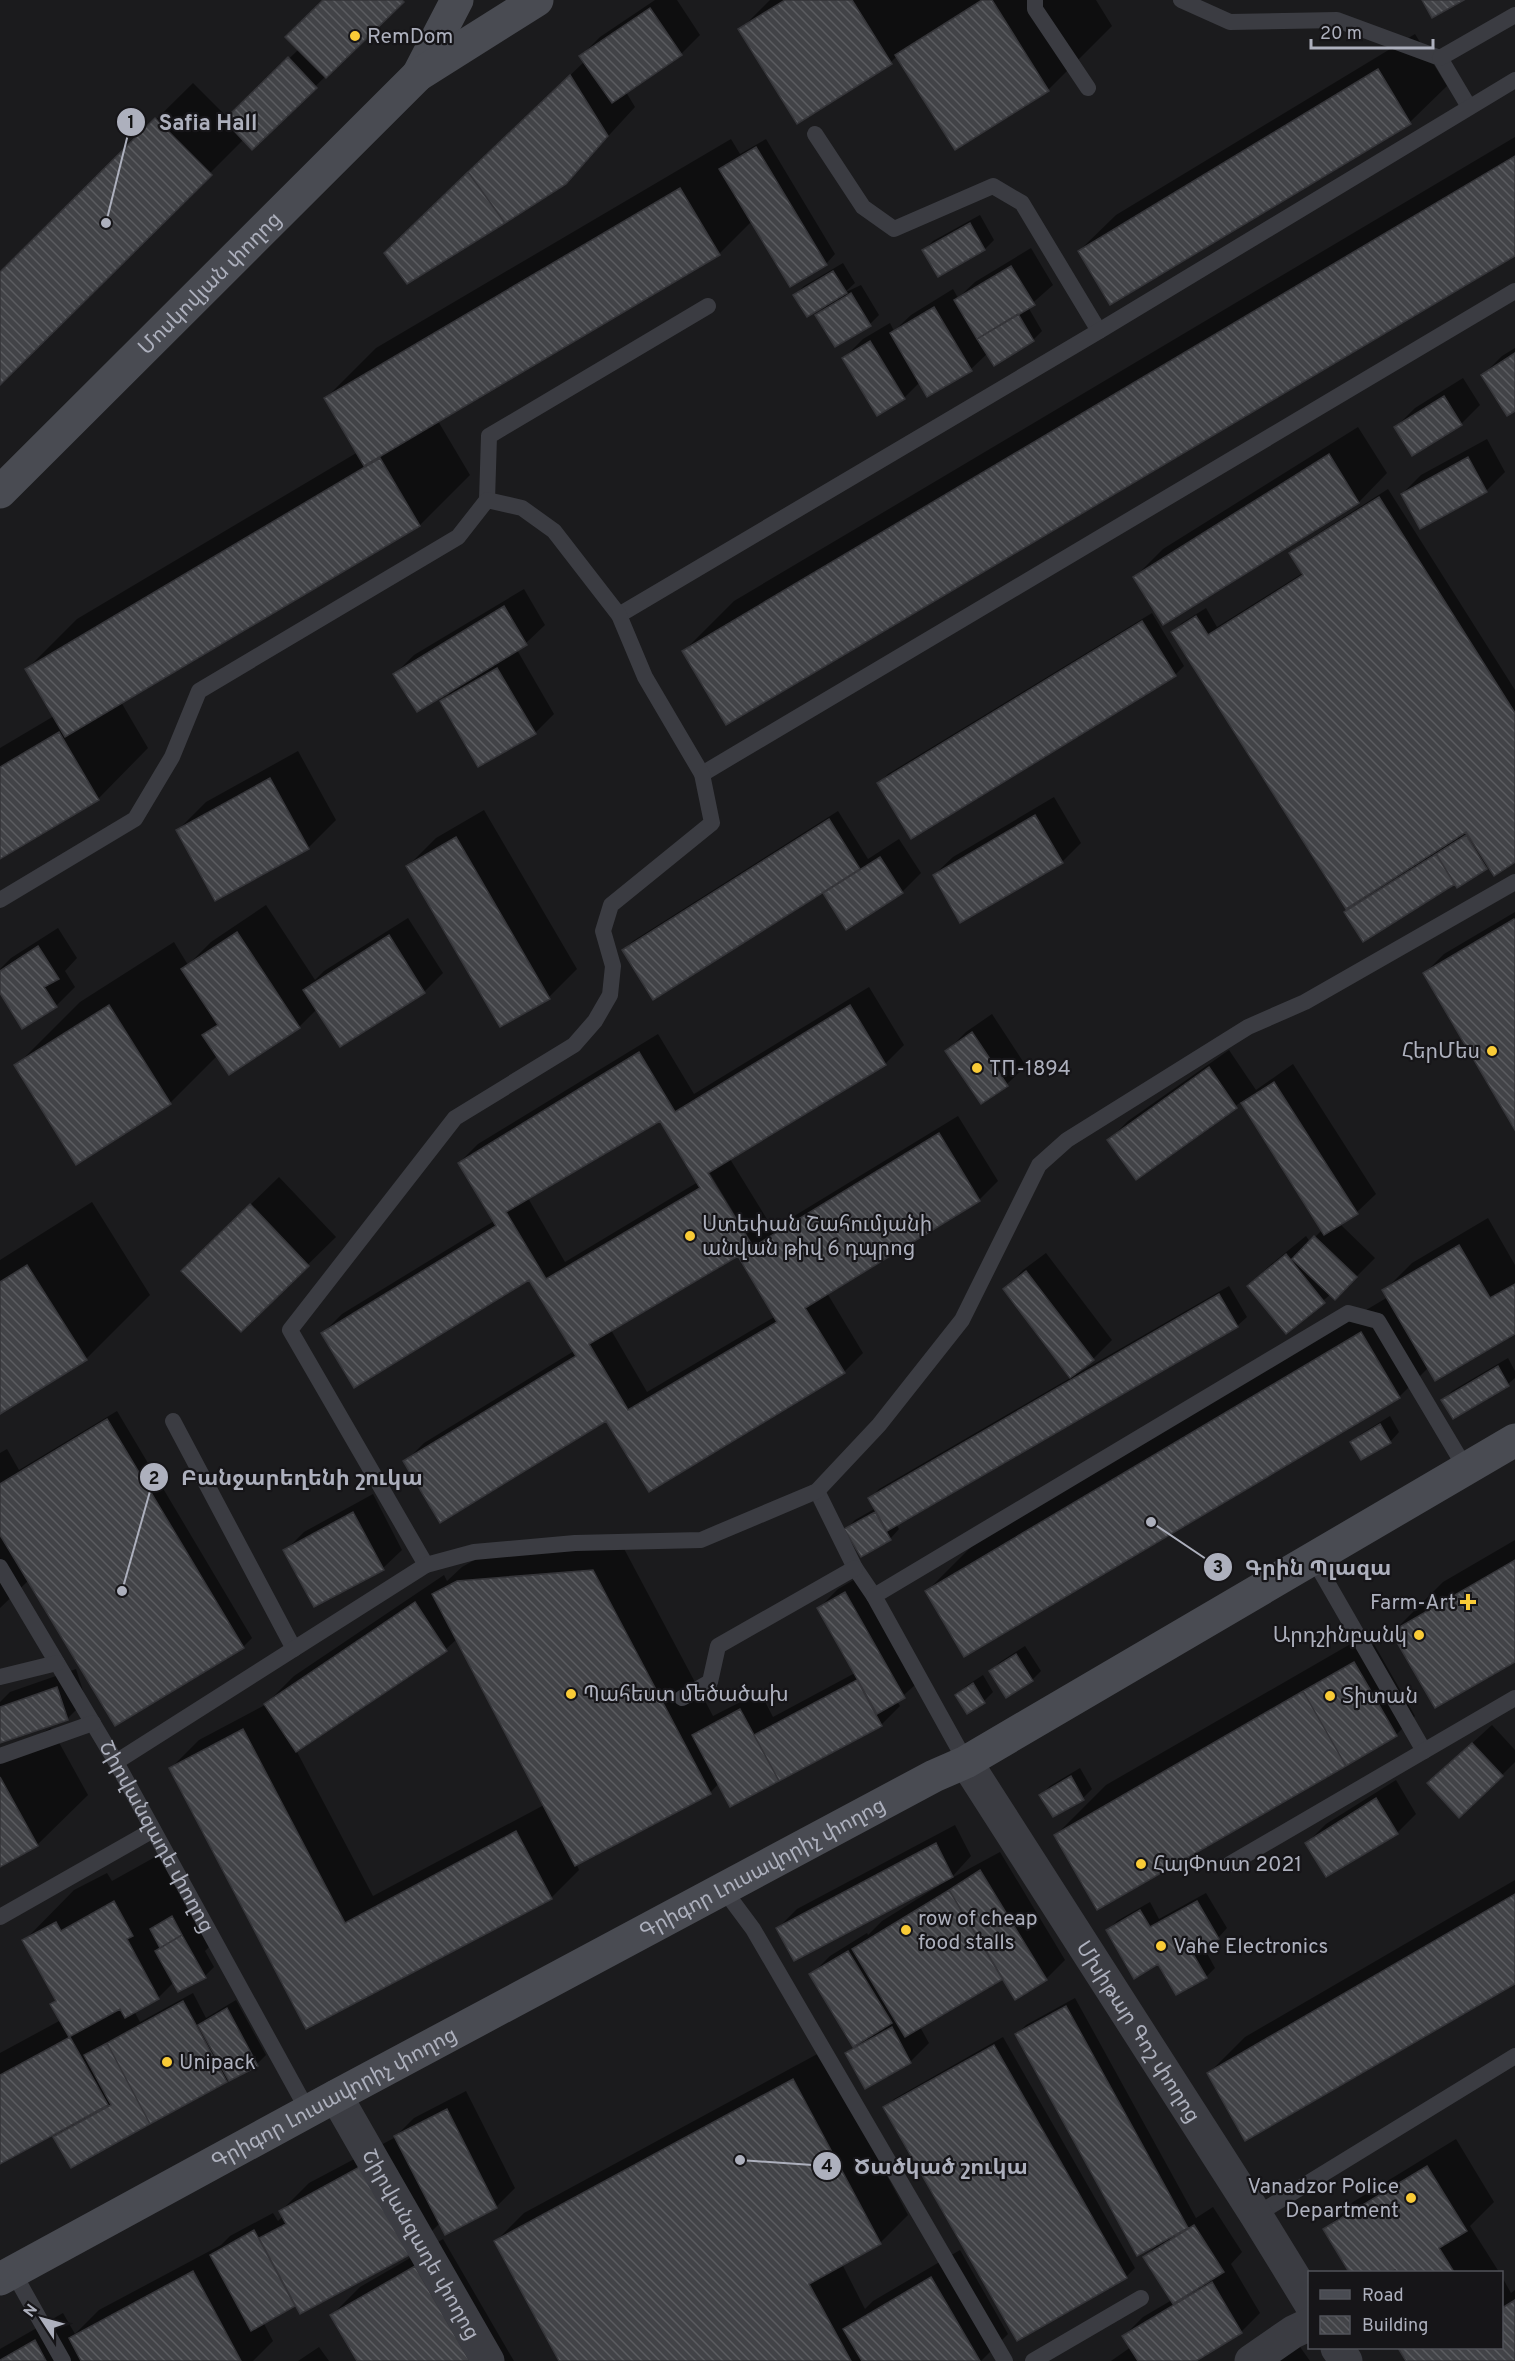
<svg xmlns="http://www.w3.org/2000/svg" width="1515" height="2361" font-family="Overpass,'Noto Sans Armenian',sans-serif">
  <defs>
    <pattern id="building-back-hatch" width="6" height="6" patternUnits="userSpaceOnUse" patternTransform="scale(1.5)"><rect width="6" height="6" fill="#424347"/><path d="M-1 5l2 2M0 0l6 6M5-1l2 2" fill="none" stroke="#5b5c60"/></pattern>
  </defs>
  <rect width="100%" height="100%" fill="#1b1b1d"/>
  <path fill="#0007" fill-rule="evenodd" d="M325 0H404L252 148 244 139 0 383V274L193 83 228 118 299 49Z
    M655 0H677L700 35 681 54 626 92 635 107 565 183 414 225 585 61 581 56 600 37Z
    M770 0H1096L1112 26 1048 90 897 56 891 62 797 122 740 30Z
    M1415 34 1447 86 1410 122 1110 303 1079 251 1116 215Z
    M1515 137V255L684 651 734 601Z
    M731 139 740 154 766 139 835 254 826 264 752 221 719 254 438 421 470 475 420 525 121 702 148 748 98 799 0 857V748L54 716 27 669 77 619 358 452 326 398 376 348Z
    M980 215 994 240 985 249 938 275 924 250 933 241Z
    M1031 248 1053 285 1028 307 1042 331 1033 340 988 353 971 369 920 382 904 398 844 358 863 339 890 323 894 331 911 315 953 289 958 298 975 282Z
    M843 263 855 283 844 293 861 285 879 315 870 324 817 315 828 304 795 295 804 286Z
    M1515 348V409L1483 375 1502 356Z
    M1463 378 1480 405 1461 424 1396 427 1415 408Z
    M1358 427 1387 473 1359 502 1164 623 1135 577 1163 549Z
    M1487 439 1505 472 1486 491 1402 494 1421 475Z
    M1388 489 1515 690V861L1489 865 1455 881 1346 913 1358 901 1173 632 1182 623 1206 608 1217 627 1303 573 1291 554 1300 545Z
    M524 589 545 625 526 643 517 650 554 714 535 733 442 701 454 689 395 674 414 655Z
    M1152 613 1184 666 1175 675 879 783 888 774Z
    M298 751 336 820 308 848 178 830 206 802Z
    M1054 797 1081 843 1062 862 934 875 953 857Z
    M484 810 577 969 549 997 408 866 436 838Z
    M838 811 868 859 899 839 921 873 902 892 825 893 829 887 623 950 633 941Z
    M266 905 315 980 324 971 408 918 443 973 424 992 317 1009 299 1027 217 1056 170 1103 16 1066 80 1002 174 942 188 965 211 942Z
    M1515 912V1127L1425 973 1444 954Z
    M58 928 77 958 65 971 75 987 56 1006 0 991V969L11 958Z
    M869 987 904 1045 885 1064 730 1159 773 1229 958 1116 998 1181 979 1200 827 1293 863 1353 844 1372 405 1462 424 1443 574 1351 530 1278 323 1333 342 1314 494 1221 459 1163 478 1144 658 1034 694 1094ZM661 1119 698 1182 565 1262 528 1198ZM708 1170 752 1243H749L705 1171ZM739 1254 776 1316 647 1392 611 1330Z
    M992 1014 1026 1066 1007 1084 981 1102 947 1051 966 1032Z
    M1229 1050 1256 1090 1293 1064 1376 1194 1357 1212 1340 1224 1375 1258 1354 1279 1331 1294 1286 1332 1249 1286 1268 1267 1306 1236 1310 1242 1323 1229 1241 1102 1136 1178 1109 1140 1128 1121Z
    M279 1177 336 1237 241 1330 211 1243Z
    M92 1202 150 1295 86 1359 0 1413V1260Z
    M1488 1218 1515 1265V1333L1429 1367 1399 1397 927 1591 977 1541 1388 1297 1384 1291 1412 1263Z
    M1046 1253 1112 1340 1093 1359 1072 1375 1073 1376 1229 1286 1247 1317 1237 1326 896 1524 899 1529 890 1539 861 1555 846 1529 855 1520 876 1508 870 1499 879 1489 1072 1377 1005 1289 1023 1270Z
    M1508 1358 1515 1371V1378L1508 1384 1453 1417 1443 1400 1452 1391Z
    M117 1411 252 1638 243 1647 29 1580 0 1608V1453L7 1449 19 1470Z
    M1390 1416 1399 1432 1390 1442 1361 1458 1352 1443 1361 1434Z
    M373 1494 402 1550 383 1568 285 1551 304 1532Z
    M1515 1540V1660L1393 1632 1443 1582Z
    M621 1543 713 1716 760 1692 773 1717 855 1673 819 1608 838 1589 864 1574 923 1678 897 1701 900 1706 881 1725 719 1783 710 1793 576 1863 579 1870 551 1898 307 2027 171 1768 199 1740 265 1705 294 1676 444 1575 447 1581 462 1567 487 1553ZM457 1639 544 1805 373 1896 296 1750 446 1649Z
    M1354 1642 1360 1652 1374 1644 1415 1716 1396 1735 1056 1835 1106 1785Z
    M1025 1646 1041 1671 1032 1680 991 1671 1000 1662Z
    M76 1669 86 1700 67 1719 0 1738V1702L10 1692Z
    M983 1675 993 1692 984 1701 957 1695 966 1686Z
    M1492 1725 1515 1750V1762L1502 1775 1448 1765Z
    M51 1728 88 1795 37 1845 0 1866V1756Z
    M1080 1768 1092 1789 1083 1798 1041 1795 1050 1786Z
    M1396 1780 1416 1814 1397 1833 1307 1843 1326 1824Z
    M955 1825 971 1856 950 1879 1000 1852 1065 1960 1046 1979 1003 1977 920 2027 929 2043 910 2062 847 2053 854 2046 811 1975 830 1956 867 1933 868 1935 882 1921 948 1880 947 1878 778 1928 797 1909Z
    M164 1852 209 1947 205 1951 214 1967 205 1976 174 1982 158 1998 134 2011 140 2022 193 1993 206 2018 236 2000 266 2055 257 2064 226 2081 55 2137 64 2128 0 2162V2053L61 2020 52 2004 56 2000 24 1941 74 1890 107 1873 112 1881Z
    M1515 1880V1983L1208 2074 1245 2037Z
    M1206 1893 1227 1928 1218 1938 1203 1946 1215 1968 1206 1977 1159 1962 1108 1930 1117 1921 1150 1902 1159 1919Z
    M1075 1998 1196 2218 1213 2207 1242 2252 1231 2264 1260 2313 1241 2332 1193 2361H1111L1131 2347 1124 2336 1143 2317 1172 2300 1145 2257 1158 2244 1017 2034 1026 2025Z
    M1003 2037 1135 2268 1126 2277 885 2108 894 2099Z
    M821 2052 908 2215 880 2243 842 2264 865 2309 873 2301 960 2250 1008 2334 981 2361H560L496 2241 524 2213Z
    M466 2091 515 2188 496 2207 440 2223 412 2251 296 2303 263 2322 273 2341 253 2361H0V2349L63 2313 75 2334 99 2310 221 2245 230 2236 273 2213 278 2221 283 2216 281 2211 309 2183 394 2138 414 2118Z
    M1456 2139 1494 2202 1470 2226 1499 2272H1398L1396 2268 1389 2272H1351L1325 2230 1353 2202Z
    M443 2239 514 2361H359L332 2315 360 2287Z
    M1502 2277 1511 2293 1515 2290V2361H1408L1400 2348H1502Z
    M1298 2344 1310 2361H1272Z
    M319 2347 329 2361H298Z"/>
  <path fill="url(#building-back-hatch)" stroke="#353539" stroke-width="1.5" fill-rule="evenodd" d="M323 0H402L404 2 326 78 285 37Z
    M785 0H852L892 64 797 124 738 29Z
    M982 0H992L1049 91 955 150 895 55Z
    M1422 0H1464L1432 18Z
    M650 8 682 55 612 103 579 56Z
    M288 57 317 88 252 150 224 120Z
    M1378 69 1411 124 1110 305 1078 251Z
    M570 75 608 136 566 184 505 223 468 172Z
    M155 118 212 175 0 385V272Z
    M756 147 827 265 790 287 719 169Z
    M1515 156V256L726 725 682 651Z
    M468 172 505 223 407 284 384 253Z
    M680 188 720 255 364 466 324 398Z
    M970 223 985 250 938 277 922 250Z
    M1011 266 1035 305 977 339 954 300Z
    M833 271 847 293 807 317 793 295Z
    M851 293 871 326 835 347 815 315Z
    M934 307 972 371 927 397 890 333Z
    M1018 314 1034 341 994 366 977 339Z
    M870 341 905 399 877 416 842 358Z
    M1515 353V411L1507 416 1481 375Z
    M1444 396 1462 425 1412 456 1394 427Z
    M1329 454 1359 503 1163 625 1133 577Z
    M1468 457 1487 492 1420 529 1401 494Z
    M380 458 420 526 65 737 25 669Z
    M1379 497 1515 713V862L1494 876 1466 832 1346 909 1171 632 1196 616 1208 635 1303 575 1289 553Z
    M504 606 527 645 417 712 393 674Z
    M1142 621 1176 676 911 839 877 783Z
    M497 668 536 734 478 767 440 701Z
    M59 732 99 800 0 859V767Z
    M270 778 309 849 215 901 176 830Z
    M1035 815 1063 863 960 923 933 875Z
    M829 819 860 869 653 1000 622 950Z
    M1466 835 1487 869 1457 888 1436 854Z
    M456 837 550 999 500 1027 406 866Z
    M1436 854 1455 884 1363 942 1344 912Z
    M880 857 903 893 846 930 823 893Z
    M1514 919 1515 920V1130L1423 973Z
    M237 932 300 1028 229 1075 202 1035 218 1025 181 969Z
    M389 935 425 993 340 1047 303 990Z
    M38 946 59 979 44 987 57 1007 22 1029 0 993V971Z
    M109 1005 171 1104 76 1165 14 1065Z
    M850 1005 886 1065 708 1173 753 1247 939 1133 980 1201 805 1308 845 1373 649 1492 606 1421 440 1523 403 1461 576 1356 529 1280 354 1388 321 1333 496 1226 458 1163 639 1052 675 1112ZM660 1121 700 1188 546 1279 506 1212ZM738 1256 777 1322 628 1410 589 1344Z
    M972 1032 1008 1086 981 1104 945 1051Z
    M1209 1067 1237 1108 1136 1180 1107 1140Z
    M1274 1082 1358 1214 1324 1235 1241 1103Z
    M250 1204 309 1266 241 1332 181 1271Z
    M1314 1236 1357 1277 1335 1300 1292 1259Z
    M1459 1245 1490 1298 1515 1284V1334L1435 1381 1382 1290Z
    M1286 1254 1325 1303 1286 1334 1247 1286Z
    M27 1265 87 1360 0 1414V1282Z
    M1026 1271 1094 1360 1070 1378 1003 1289Z
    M1219 1294 1238 1327 887 1531 868 1498Z
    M1361 1332 1400 1398 964 1657 925 1591Z
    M1498 1366 1509 1386 1453 1419 1441 1400Z
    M107 1419 244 1648 115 1726 0 1535V1484Z
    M1380 1424 1391 1443 1361 1460 1350 1442Z
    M353 1512 384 1570 314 1607 283 1550Z
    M875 1512 891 1540 861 1557 844 1529Z
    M1515 1560V1662L1435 1708 1391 1632Z
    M593 1570 711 1794 575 1866 432 1594 457 1581Z
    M845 1592 905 1698 877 1714 817 1608Z
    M415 1602 447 1651 296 1752 264 1704Z
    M1016 1654 1033 1681 1006 1698 989 1671Z
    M1354 1662 1397 1736 1346 1766 1303 1691Z
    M857 1680 882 1726 779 1781 754 1735Z
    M973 1683 985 1703 967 1714 955 1695Z
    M57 1687 68 1720 0 1743V1707Z
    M1303 1691 1346 1766 1097 1910 1054 1835Z
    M740 1709 779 1781 730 1807 692 1735Z
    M243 1729 345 1923 516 1831 552 1899 306 2029 169 1768Z
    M1472 1743 1503 1776 1459 1818 1427 1783Z
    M1071 1776 1084 1800 1053 1817 1039 1795Z
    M0 1777 38 1846 0 1867Z
    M1376 1798 1398 1834 1326 1877 1305 1843Z
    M936 1843 953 1877 794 1961 776 1928Z
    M980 1870 1047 1980 1015 2000 949 1890Z
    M949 1890 1003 1979 905 2037 852 1949Z
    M1515 1894V1984L1245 2141 1207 2073Z
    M114 1901 133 1936 127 1939 159 1999 125 2018 120 2009 69 2037 50 2004 56 2001 22 1940 56 1922 61 1931Z
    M1197 1901 1219 1939 1193 1954 1207 1978 1176 1995 1158 1964 1134 1979 1106 1930 1140 1910 1150 1927Z
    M172 1916 182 1935 160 1948 150 1929Z
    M182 1935 206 1978 178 1992 155 1951Z
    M848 1951 892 2023 853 2047 809 1974Z
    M183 2001 227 2082 150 2124 107 2043Z
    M1066 2006 1188 2228 1137 2256 1015 2034Z
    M227 2008 258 2066 229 2081 198 2025Z
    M892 2027 911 2063 865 2089 845 2053Z
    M70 2037 108 2105 0 2164V2075Z
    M107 2043 150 2124 71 2168 53 2137 111 2105 84 2055Z
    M994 2045 1127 2278 1017 2341 883 2107Z
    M793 2079 881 2244 809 2284 851 2361H559L494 2241Z
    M447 2109 497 2208 445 2235 394 2136Z
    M365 2164 413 2253 300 2314 259 2238 286 2224 279 2211Z
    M1427 2166 1467 2231 1439 2248 1454 2272H1396L1395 2270 1391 2272H1349L1323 2229Z
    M1194 2225 1224 2272 1173 2304 1143 2257Z
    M254 2230 295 2306 251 2331 210 2255Z
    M415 2266 470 2361H357L330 2315Z
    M193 2271 241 2361H81L69 2338Z
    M931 2277 980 2361H862L843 2329Z
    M1212 2282 1242 2333 1196 2361H1138L1122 2336Z
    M1515 2300V2361H1406L1398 2348H1502V2308Z
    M35 2340 46 2361H0V2360Z"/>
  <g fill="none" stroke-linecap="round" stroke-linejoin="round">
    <g stroke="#3b3c42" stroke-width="16">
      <path d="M1035 0V9L1088 88"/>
      <path d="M1181 0 1230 22 1337 20 1440 58 1469 107"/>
      <path d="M1440 58 1515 15"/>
      <path d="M815 134 863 207 894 229 993 186 1022 203 1099 331"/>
      <path d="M487 500 489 436 708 306"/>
      <path d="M619 615 1099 331 1515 80"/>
      <path d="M702 774 1515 291"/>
      <path d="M0 900 135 819 172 757 199 691 458 537 487 500 522 508 554 531 619 615 645 677 702 774 712 823 611 905 603 931 613 966 610 995 595 1021 574 1045 455 1118 290 1330 426 1565"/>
      <path d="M173 1421 294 1649"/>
      <path d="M817 1491 855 1568 874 1596"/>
      <path d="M1313 1558 1424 1751"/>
      <path id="s1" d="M0 1567 116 1762 308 2111"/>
      <path d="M0 1677 57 1663"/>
      <path d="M682 1698 710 1682 718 1646 855 1568"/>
      <path d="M0 1756 93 1723"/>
      <path d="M116 1762 426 1565 474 1552 575 1543 701 1540 817 1491 879 1425 962 1320 1039 1165 1067 1140 1248 1027 1305 1002 1515 882"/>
      <path d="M966 1762 874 1596 1348 1313 1378 1321 1466 1469"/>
      <path d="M1230 1864 1515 1698"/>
      <path d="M724 1890 753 1929 1005 2361"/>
      <path d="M0 1917 153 1830"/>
      <path d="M1256 2215 1515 2056"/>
      <path d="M13 2272 63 2361"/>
      <path d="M1033 2361 1141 2298"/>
    </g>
    <g stroke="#3b3c42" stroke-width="33">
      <path id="s2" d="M966 1762 1256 2215 1310 2303"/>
      <path id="s3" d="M336 2096 488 2361"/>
      <path d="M1337 2348 1346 2361"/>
      <path d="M1251 2361 1293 2332 1310 2324"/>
    </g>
    <g stroke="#494b52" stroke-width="33">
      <path d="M418 75 457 0"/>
      <path id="s4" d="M0 492 418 75 537 0"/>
      <path id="s5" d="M0 2279 336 2096 934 1776 966 1762 1515 1440"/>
    </g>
  </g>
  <g fill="#f9cb37" stroke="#161518" stroke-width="2">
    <circle cx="355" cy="36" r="6"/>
    <circle cx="1492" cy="1051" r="6"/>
    <circle cx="977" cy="1068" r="6"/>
    <circle cx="690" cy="1236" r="6"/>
    <path d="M1465 1593h6v6h6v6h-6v6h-6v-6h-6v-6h6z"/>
    <circle cx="1419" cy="1635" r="6"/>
    <circle cx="571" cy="1694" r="6"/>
    <circle cx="1330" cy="1696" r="6"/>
    <circle cx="1141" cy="1864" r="6"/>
    <circle cx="906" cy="1930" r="6"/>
    <circle cx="1161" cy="1946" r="6"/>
    <circle cx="167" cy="2062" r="6"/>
    <circle cx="1411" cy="2198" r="6"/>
  </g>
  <g text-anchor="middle" stroke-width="4.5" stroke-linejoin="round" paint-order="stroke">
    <g font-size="21" fill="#adb0bd" stroke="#161518" text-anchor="start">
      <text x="367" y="43">RemDom</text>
      <text x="1480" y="1058" text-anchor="end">ՀերՄես</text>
      <text x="989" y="1075">ТП-1894</text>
      <text x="702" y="1231">Ստեփան Շահումյանի<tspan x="702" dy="24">անվան թիվ 6 դպրոց</tspan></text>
      <text x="1456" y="1609" text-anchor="end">Farm-Art</text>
      <text x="1407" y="1642" text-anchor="end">Արդշինբանկ</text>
      <text x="583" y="1701">Պահեստ մեծածախ</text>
      <text x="1342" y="1703">Տիտան</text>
      <text x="1153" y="1871">ՀայՓոստ 2021</text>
      <text x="918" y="1925">row of cheap<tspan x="918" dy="24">food stalls</tspan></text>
      <text x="1173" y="1953">Vahe Electronics</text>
      <text x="179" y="2069">Unipack</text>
      <text x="1399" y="2193" text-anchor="end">Vanadzor Police<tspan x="1399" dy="24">Department</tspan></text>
    </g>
    <g font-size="21" fill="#adb0bd" stroke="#161518">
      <text dy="7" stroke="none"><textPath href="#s4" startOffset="296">Մոսկովյան փողոց</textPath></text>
      <text dy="7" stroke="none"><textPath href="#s1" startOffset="312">Շիրվանզադե փողոց</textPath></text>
      <text dy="7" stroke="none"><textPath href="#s5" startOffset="866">Գրիգոր Լուսավորիչ փողոց</textPath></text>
      <text dy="7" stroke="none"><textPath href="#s2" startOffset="320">Մխիթար Գոշ փողոց</textPath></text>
      <text dy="7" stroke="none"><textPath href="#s5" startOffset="380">Գրիգոր Լուսավորիչ փողոց</textPath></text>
      <text dy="7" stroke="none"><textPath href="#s3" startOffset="171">Շիրվանզադե փողոց</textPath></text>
    </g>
  </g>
  <path fill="none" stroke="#adb0bd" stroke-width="2" d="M106 223L131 122M122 1591L154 1477M1151 1522L1218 1567M740 2160L827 2166"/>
  <g fill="#adb0bd" stroke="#161518" stroke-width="2">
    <circle cx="106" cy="223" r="6"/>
    <circle cx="122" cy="1591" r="6"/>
    <circle cx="1151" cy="1522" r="6"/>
    <circle cx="740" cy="2160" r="6"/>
    <circle cx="131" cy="122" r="15"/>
    <circle cx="154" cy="1477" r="15"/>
    <circle cx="1218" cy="1567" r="15"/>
    <circle cx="827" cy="2166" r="15"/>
  </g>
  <g font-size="18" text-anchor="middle" font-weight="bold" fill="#111">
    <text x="131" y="128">1</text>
    <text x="154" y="1484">2</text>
    <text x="1218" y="1573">3</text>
    <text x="827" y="2172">4</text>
  </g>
  <g font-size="22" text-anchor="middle" font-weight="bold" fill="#adb0bd" stroke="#161518" stroke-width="4.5" stroke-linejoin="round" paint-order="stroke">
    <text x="208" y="130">Safia Hall</text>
    <text x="302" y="1485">Բանջարեղենի շուկա</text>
    <text x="1318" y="1575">Գրին Պլազա</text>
    <text x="941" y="2174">Ծածկած շուկա</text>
  </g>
  <rect x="1308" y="2271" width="195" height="78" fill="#161518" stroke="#52535a" stroke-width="1.5"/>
  <rect x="1320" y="2290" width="30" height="9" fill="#494b52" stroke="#52535a" stroke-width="1.5"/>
  <text x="1362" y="2301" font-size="18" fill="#adb0bd">Road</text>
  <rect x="1320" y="2316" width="30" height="18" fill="url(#building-back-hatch)" stroke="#52535a" stroke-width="1.5"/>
  <text x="1362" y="2331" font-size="18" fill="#adb0bd">Building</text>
  <g transform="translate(42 2319) rotate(306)" stroke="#161518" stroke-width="4.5" paint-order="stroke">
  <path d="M0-4.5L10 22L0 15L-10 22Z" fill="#adb0bd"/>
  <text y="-9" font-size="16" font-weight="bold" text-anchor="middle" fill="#adb0bd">N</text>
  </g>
  <path d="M1311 39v9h122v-9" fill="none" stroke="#adb0bd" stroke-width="3"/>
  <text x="1320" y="39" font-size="18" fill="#adb0bd" stroke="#161518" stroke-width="4.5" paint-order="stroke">20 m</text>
</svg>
